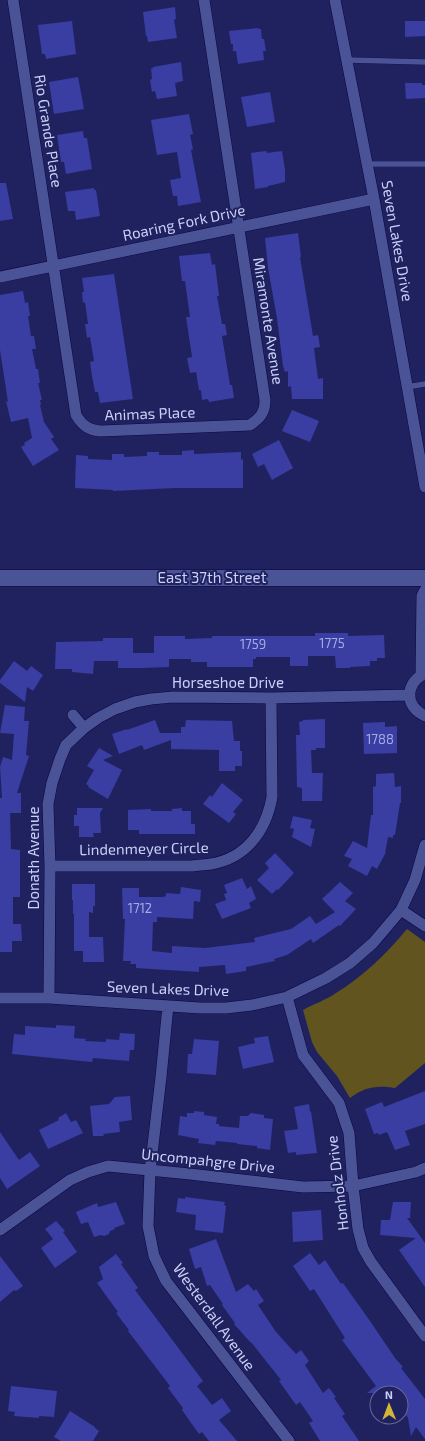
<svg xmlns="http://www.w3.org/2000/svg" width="425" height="1441" font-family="'Exo 2',sans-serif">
  <rect width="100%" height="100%" fill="#202260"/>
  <path fill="#61541e" d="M407 929 425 942V1063L395 1088C376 1085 365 1087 350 1098L337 1076 317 1052 312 1042 303 1010C314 1004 326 1000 336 993 364 976 386 954 407 929Z"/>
  <path fill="#3a3da1" d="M175 7 176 19 174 20 177 38 148 42 147 36H146L143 12Z
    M72 21 76 54 46 59 45 54H42L38 25Z
    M405 21H425V36L405 37Z
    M258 28 259 29H261L262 39H264L266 51H263L264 60 238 64 236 51H233V44H231L229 31Z
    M181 62 183 81 175 83 177 96 157 99 155 91 152 92 150 80 152 79 151 69 153 68V67Z
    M78 77 84 109 54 114 49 82Z
    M405 83H422V85H425V98L406 99Z
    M270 92 275 122 247 127 241 97Z
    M189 114 193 134 190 135 193 149 191 150 201 202 178 206 177 196H173L170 180 181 178 177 152 157 155 151 120Z
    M83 131 84 138H87L92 169 66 174 64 162H61L57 135Z
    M266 151 267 153 282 151 285 169V182L268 186V187L255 189 251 153Z
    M0 183H6L13 219 0 221Z
    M94 188V190H96L100 216 76 220 75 211H68L65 192Z
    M298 233 301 257H300L313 336 318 335 320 347 314 348 318 379 323 378V399H292L291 386 288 387V371L285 372 283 366 277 318 268 268 265 238Z
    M210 253 212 265 215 264 219 296H217L222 324H225L227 335 222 336 230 385H232L234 397 233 398 209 402 208 399 202 400 201 390H199L196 372 190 373 187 358 192 357 186 317H190L185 281H182L179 256Z
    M114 274 133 399 100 403 98 392H95L92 376 90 362 94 361 90 337 87 338 85 324H88L85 302 83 303 82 292H84L82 278Z
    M23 291 25 303 28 302 30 316H28L31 336H34L36 349H32L36 369H38L40 383H38L42 400H40L41 405H40L44 422 54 437 51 439 59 450 33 466 21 447 25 445 24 443 32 438 28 418 11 422 6 401 8 402 0 350V295Z
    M292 410 319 421 310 442 282 431Z
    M279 440 293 468 272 480 264 464 258 467 252 454Z
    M194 450V454L241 452V460L243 459V488H175L113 491V490L75 488 76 455 88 456V459L112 460V454H124V457L147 456V452H159V455H182V451Z
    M315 633H348V636L384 635 385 658H377V661H370V666L350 667V668H336L335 656H308V666H290V657H256V659H253V667H207V662H191V659H169V667L141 668H118V661H94L93 674 72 672V669H55L56 642 103 641V638H133V653H154V636H185V639L212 638V636H315Z
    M14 661 27 671 31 666 43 675 33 691 27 687 25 702 0 683V680Z
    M5 705 25 707 24 721H29L26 755 29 756 17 793H21V813H10L11 849 20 850V897H13V924H21L22 941H12V952H0V798H2L0 767 3 757 12 760 14 734 0 733Z
    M325 719V748H316V750H311L312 773H323L322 801H302V788L297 787 296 735H300L299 722 303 721V720Z
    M155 720 160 733H181V727H185L186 720 232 721 234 741H240V751H242V766H235V771H219V750L171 749V740L144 750 142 745 119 754 112 734 127 729V730Z
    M385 722V727L397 726V753L364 754 363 723Z
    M99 748 113 756 103 760 122 770 108 799 88 787 89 786 86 784 94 770 87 766Z
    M394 773 395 787 401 786V803H400L395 835H393V838L388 837 385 854 377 869 372 866 367 876 348 866 352 859 344 856 353 841 367 848 371 815H373V787L376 786V774Z
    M222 783 243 800 233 812 236 814 229 823 203 804 210 795 212 797Z
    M77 808H103L100 813 101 833H93L94 837H79V826H74V815H77Z
    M182 808V811H191V824H195V834H139V830H128V810L151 809V811H172V809Z
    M293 816 312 820 310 828 315 829 311 847 292 837 294 829 290 828Z
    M275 853 294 873 278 890 277 889 272 894 257 880 269 868 265 863Z
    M242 878 247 889 251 886 256 899 249 903 251 908 222 919 215 904 226 900 224 894 227 893 224 885Z
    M340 882 353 893 345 901 356 909 340 926 339 925 313 943 311 939 287 955 274 959 275 961 246 967V971L226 974 225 965 199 967V972L136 968V964H130L131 961H123L125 919H123L122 888H139V897H163L166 896V893L180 894 181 887 201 890 200 902 194 901 193 919 157 917V922H153L152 951 172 953V946L205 948 255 942 254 938 291 929 310 916 316 924 335 912 322 899Z
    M72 884H95V906H93V913L89 912V937H103L104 962H83V951H74V914H73V900H72Z
    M56 1025 75 1026 74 1038 86 1039 85 1041 106 1042V1039L119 1040 120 1033 135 1034 134 1050H130L129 1061 93 1058 92 1062 12 1054 14 1034 25 1035V1026L56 1028Z
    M268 1036 274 1062 243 1069 238 1047 255 1043 254 1038Z
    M194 1039 219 1041 216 1075 187 1073 188 1054H192Z
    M425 1091V1124L405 1131 410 1145 395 1150 387 1132 379 1135 378 1133 374 1134 365 1109 382 1102 384 1107Z
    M130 1096 132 1120 119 1122 120 1132 103 1134 104 1136H93L90 1106 109 1104 115 1097Z
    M309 1104 310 1112 311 1111 317 1153 296 1155V1152L288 1153 284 1131 298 1129 294 1107Z
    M194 1111 204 1112V1115L217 1117 216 1124H219V1126L239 1128 240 1116H248L251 1113 264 1115V1118L273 1119 270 1150 257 1148V1146L237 1144V1143L216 1141 215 1145 198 1143 199 1139 178 1135 180 1116 187 1117V1113H194Z
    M66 1113 71 1122 76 1120 83 1133 48 1149 39 1130 59 1120 58 1118Z
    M0 1132 19 1160 30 1152 40 1166 7 1189 0 1178Z
    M185 1197 225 1202 224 1205 226 1206 223 1233 195 1230 196 1215 176 1212 178 1198 185 1199Z
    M116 1202 125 1224 114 1228 115 1229 110 1231 109 1234 104 1236 101 1235 94 1237 88 1222 81 1224 76 1212 97 1203 98 1207Z
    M393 1202H411L410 1218H407L425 1243V1287L399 1250 416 1238 380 1235 381 1220H390Z
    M321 1210 323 1240 293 1242 292 1212Z
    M56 1221 65 1231 63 1232 77 1252 55 1268 41 1248 53 1239 45 1229Z
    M216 1239 236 1292 248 1284 254 1291 256 1289 264 1301 258 1305 276 1332 296 1354 301 1350 309 1361 305 1365 323 1393 329 1388 336 1397 334 1398 345 1414 342 1416 359 1441H320L309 1423 313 1421 300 1402 296 1405 279 1381 281 1380 251 1342V1343L234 1324 235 1323 222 1305 223 1304 210 1285 207 1286 201 1267 195 1269 189 1249Z
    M310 1253 319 1265 325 1260 341 1284 343 1283 370 1321 395 1358 403 1367 401 1368 425 1399V1439L416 1427 411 1436 408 1418 404 1412 405 1410 401 1404V1393H367L376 1386 342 1340 345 1338 314 1289 310 1291 293 1266Z
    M116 1254 123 1263 121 1264 138 1288 135 1290 203 1381 197 1386 212 1405 222 1398 231 1411 219 1420 237 1441H209L202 1432 199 1434 182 1410 183 1408 168 1388 170 1386 128 1331 129 1330 116 1313 118 1312 97 1283 103 1279 99 1267Z
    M0 1256 23 1286 16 1291 14 1290 0 1302Z
    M11 1386 57 1391 54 1417 39 1416V1418L14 1416 15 1412 8 1411Z
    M70 1411 95 1427V1428L99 1431 93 1441H61L54 1437Z"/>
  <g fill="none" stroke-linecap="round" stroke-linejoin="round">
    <defs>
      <path id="lane" d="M347 60 425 62
        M368 164H425
        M407 387 425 384"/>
      <path id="street" d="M13 0 76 415C82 425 88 430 101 431L250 425C260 418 265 413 265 400L204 0
        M335 0 374 199 425 487
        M0 277 374 199
        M425 673C405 684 404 705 425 716
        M421 675 422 596 425 590
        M73 715 84 728
        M50 866H192C198 865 205 865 211 864 246 858 266 831 272 797L271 698
        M401 910 425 926
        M287 997 303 1055 339 1103 349 1133 353 1186 358 1229 363 1248 371 1262 425 1336
        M0 998H49L200 1008H226L252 1005 287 997 326 978 350 963 373 943 401 910 415 880 425 845
        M49 998 50 866 48 804 52 783 60 759 66 745 84 728 98 718 115 709 135 702 151 699 173 697 271 698 410 695
        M168 1006 161 1077 150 1171 148 1226 154 1256 166 1281 289 1441
        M0 1230 70 1180 88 1172 108 1166 190 1174 303 1187 353 1186 416 1172 425 1168"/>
      <path id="secondary" d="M0 578H425"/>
    </defs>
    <use href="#lane" stroke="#0d0443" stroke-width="6"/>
    <use href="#street" stroke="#0d0443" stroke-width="12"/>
    <use href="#secondary" stroke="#0d0443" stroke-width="17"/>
    <use href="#lane" stroke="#4a5396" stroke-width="5.5"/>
    <use href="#street" stroke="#4a5396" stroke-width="11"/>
    <use href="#secondary" stroke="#4a5396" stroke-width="16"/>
  </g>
  <g text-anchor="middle" stroke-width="4" stroke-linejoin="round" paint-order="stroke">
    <g font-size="13" fill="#a5ace2">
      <text x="332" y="648">1775</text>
      <text x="253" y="649">1759</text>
      <text x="380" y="744">1788</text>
      <text x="140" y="913">1712</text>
    </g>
    <g font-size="15" fill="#c9d1f7" stroke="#202260">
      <text transform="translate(48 131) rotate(81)" y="5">Rio Grande Place</text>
      <text transform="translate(184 223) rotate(-12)" y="5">Roaring Fork Drive</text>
      <text transform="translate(397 241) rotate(80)" y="5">Seven Lakes Drive</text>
      <text transform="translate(268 321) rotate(81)" y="5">Miramonte Avenue</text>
      <text transform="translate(150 414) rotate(-2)" y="5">Animas Place</text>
      <text x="212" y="583">East 37th Street</text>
      <text x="228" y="688">Horseshoe Drive</text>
      <text transform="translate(144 849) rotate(-1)" y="5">Lindenmeyer Circle</text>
      <text transform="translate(34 858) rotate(-90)" y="5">Donath Avenue</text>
      <text transform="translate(168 989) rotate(2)" y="5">Seven Lakes Drive</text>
      <text transform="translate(208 1161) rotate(6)" y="5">Uncompahgre Drive</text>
      <text transform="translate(338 1183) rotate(-97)" y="5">Honholz Drive</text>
      <text transform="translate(214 1317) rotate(54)" y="5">Westerdall Avenue</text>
    </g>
  </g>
  <g transform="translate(389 1405) rotate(359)"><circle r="19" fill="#202260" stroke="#64689c"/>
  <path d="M0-3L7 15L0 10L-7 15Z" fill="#d3b635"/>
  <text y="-6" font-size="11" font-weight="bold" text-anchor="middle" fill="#c9d1f7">N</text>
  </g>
</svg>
